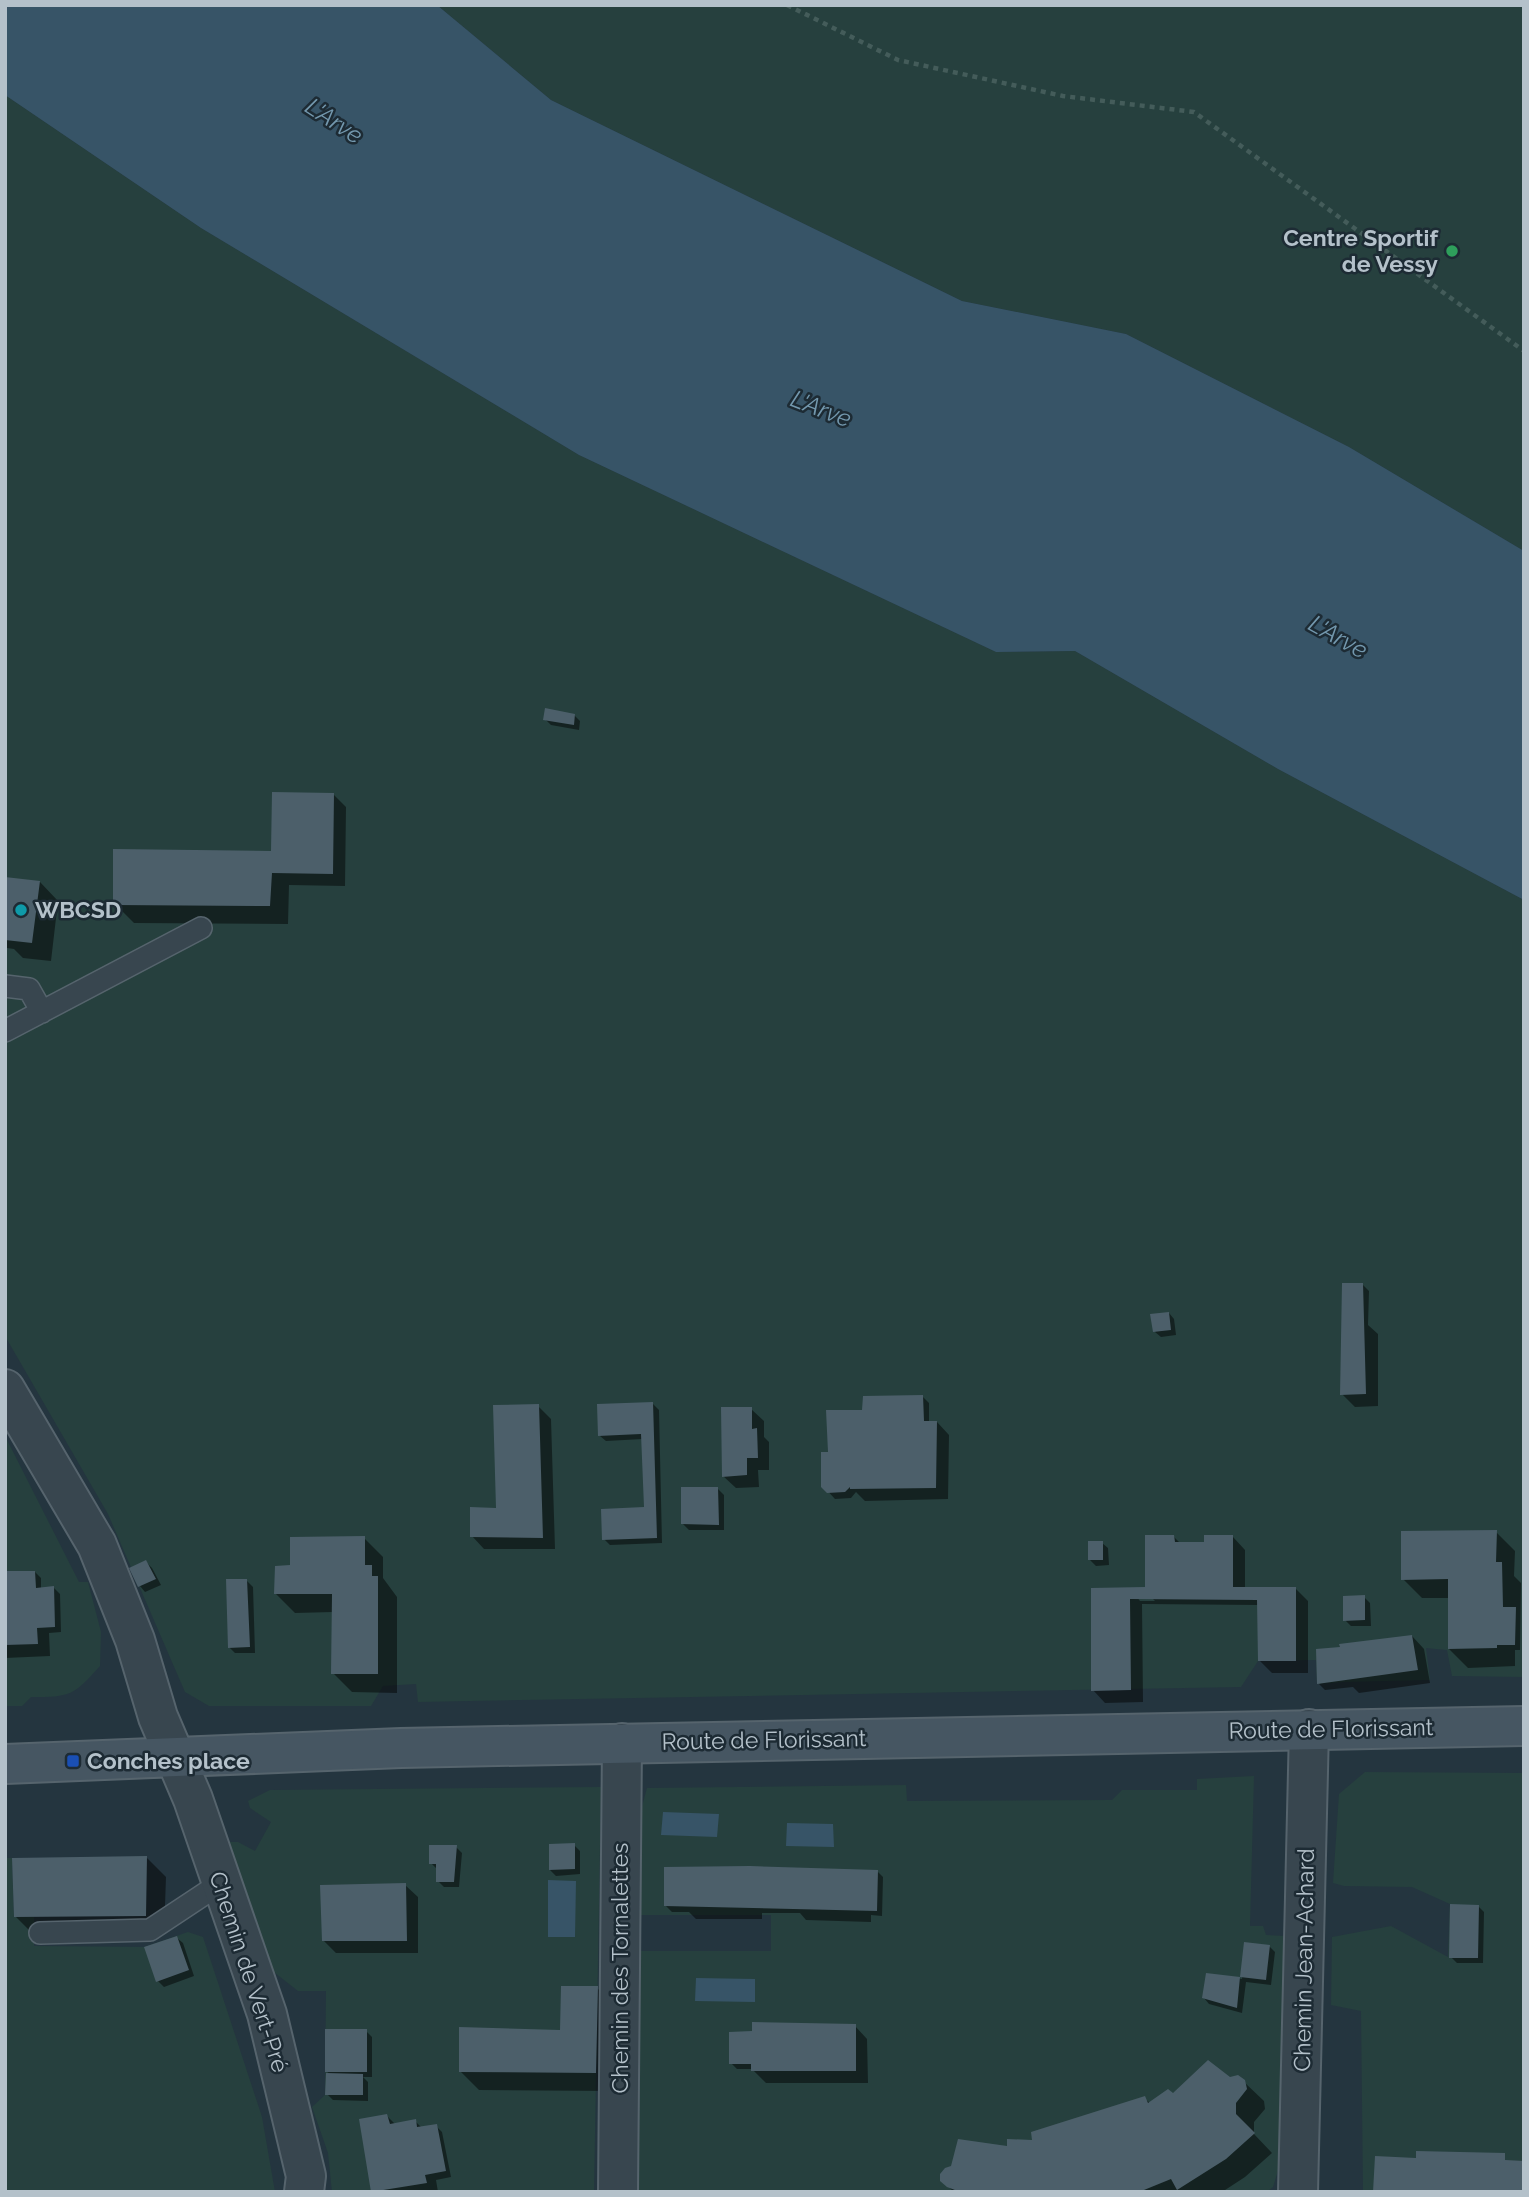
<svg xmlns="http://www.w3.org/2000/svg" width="1529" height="2197" font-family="Raleway,sans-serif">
  <rect width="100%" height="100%" fill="#24353f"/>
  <path fill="#26403e" d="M437 5H1524V551L1349 447 1126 334 962 301 551 100Z
    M5 95 201 228 579 455 996 652 1075 651 1278 769 1524 900V1677L1452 1676 1447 1650 1426 1648 1430 1680 1345 1682 1317 1684 1316 1660 1258 1661 1241 1687 418 1702 416 1684 383 1686 371 1706H209L185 1692 108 1514 5 1336Z
    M5 1436 79 1582H88L101 1632 100 1666C73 1696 71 1697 31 1697L22 1706H5Z
    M1365 1772 1524 1773V2192H1363L1361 2011 1331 2005 1332 1937 1391 1926 1448 1957 1450 1904 1412 1887 1344 1886 1333 1883 1339 1794Z
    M1254 1776 1250 1926H1263L1266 1935 1285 1936 1281 2161 1273 2187 1267 2192H632L636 1951H771V1915H637L636 1829 647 1788 906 1785 907 1801 1112 1800 1122 1790H1197V1779Z
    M601 1787 594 2192H332L328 2153 312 2107 325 2095 326 1991H298L265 1965 227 1848 230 1842H238L255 1851 271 1822 250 1808 248 1801 270 1790Z
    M5 1858H12L14 1917H34V1946L144 1947 188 1932 203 1937 262 2117 275 2192H5Z"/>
  <path fill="#375467" d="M5 5H437L551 100 962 301 1126 334 1349 447 1524 551V900L1278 769 1075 651 996 652 579 455 201 228 5 95Z
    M663 1812 719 1814 717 1837 661 1835Z
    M787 1823 833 1824 834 1847 786 1846Z
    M548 1880 576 1881 575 1937H548Z
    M696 1978 755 1979V2002L695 2001Z"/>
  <path fill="#0007" fill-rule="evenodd" d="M574 715 580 721 579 730 551 725 545 719Z
    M334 795 346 807 345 886 289 885 288 924 134 923 115 904 271 853Z
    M5 879 40 882 58 901 51 961 23 958 14 949 7 948 5 957Z
    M1363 1285 1369 1291 1368 1325 1378 1334V1406L1355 1407 1342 1394Z
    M1169 1313 1174 1319 1176 1335 1161 1337 1155 1332Z
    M923 1397 929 1403V1423L937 1422 949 1435 948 1499 865 1501 856 1492 851 1498 835 1499 823 1486 830 1454 861 1411Z
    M653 1404 659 1410 662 1543 610 1545 604 1539 646 1509 643 1439 606 1441 600 1436Z
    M538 1406 551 1419 555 1549H484L472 1536 498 1510Z
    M751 1409 764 1421V1437L769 1442V1470H758L759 1487 736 1488 723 1476Z
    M718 1489 724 1495V1530H689L683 1524Z
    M1496 1532 1515 1551 1514 1576 1521 1583 1520 1650H1515V1666L1468 1668 1449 1649V1598H1422L1403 1579Z
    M1174 1537 1181 1544H1205L1233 1537 1245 1550V1589H1296L1308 1601V1673H1272L1260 1661 1259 1605 1142 1604 1143 1702 1105 1703 1093 1690 1092 1590 1147 1589ZM1137 1597H1151L1155 1601H1140Z
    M364 1538 383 1557V1578L397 1597V1693L352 1692 333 1673V1612L295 1613 276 1594 292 1567Z
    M1102 1543 1108 1548 1109 1565 1096 1566 1090 1560Z
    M146 1562 152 1568 161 1585 145 1592 140 1586Z
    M35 1572 41 1578V1589L54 1588 60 1594 61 1632 49 1633 50 1656 5 1658V1586L9 1579Z
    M247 1581 253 1587 255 1653H235L229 1647Z
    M1364 1597 1370 1603 1371 1626H1351L1345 1620Z
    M1412 1636 1424 1649 1430 1683 1359 1693 1353 1687 1325 1690 1319 1684Z
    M574 1845 580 1851V1874L556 1876 550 1870Z
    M456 1847 462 1853 459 1887H444L438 1881V1870L431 1863Z
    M147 1858 166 1877 164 1934 35 1936 16 1917Z
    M877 1871 883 1877 882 1916 871 1915V1922L806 1920 800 1913H762V1919H696L689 1912H672L666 1906Z
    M405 1885 418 1897V1953H336L324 1941Z
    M1478 1906 1484 1912 1483 1963H1457L1451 1957Z
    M177 1938 183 1943 194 1976 164 1987 158 1981Z
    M1246 1944 1269 1946 1275 1952 1271 1985 1246 1982 1242 2013 1209 2004 1204 1998 1207 1974 1242 1979Z
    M597 1988 616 2007 614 2091 479 2090 460 2071 562 2031Z
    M855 2026 867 2039 868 2083H766L752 2069H737L731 2063Z
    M366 2031 372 2037V2077H363L368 2082V2101L333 2100 327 2094 331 2075 326 2071Z
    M1230 2079 1244 2082 1264 2101 1265 2109 1254 2122V2134L1272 2153 1245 2177 1222 2192H954L942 2180 1008 2148 1034 2142 1144 2098 1150 2103Z
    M387 2116 395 2124 415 2121 422 2128 436 2126 442 2132 451 2177 436 2180 438 2192H373L361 2121Z"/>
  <path fill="#4c5f6a" d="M545 708 575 714 574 725 543 720Z
    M272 792 334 793 333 874 272 873 270 906 113 905V849L271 851Z
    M5 877 40 881 32 943 5 940Z
    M1342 1283H1363L1366 1394 1340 1395Z
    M1169 1312 1171 1330 1153 1332 1150 1314Z
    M923 1395 924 1421H937L936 1488 850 1489V1487L845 1492 827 1493 821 1487V1452H828L826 1410H862L863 1396Z
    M653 1402 657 1538 602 1540 601 1509 644 1507 641 1434 598 1436 597 1404Z
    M539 1404 543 1538 470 1537V1507L496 1508 493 1405Z
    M721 1407H752V1429L757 1428 758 1458H747V1475L722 1477Z
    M681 1487H718L719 1525 681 1524Z
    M1497 1530 1496 1562H1502L1503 1607H1516L1515 1645H1497V1648L1448 1649V1579L1401 1580V1531Z
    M1145 1535H1174L1175 1542H1204V1535H1233V1587H1296V1661H1258L1257 1600 1130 1599 1131 1690 1091 1691V1588L1145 1587Z
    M365 1536V1565H372V1576H378V1674H331L332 1594H274L275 1566 290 1565V1537Z
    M1088 1541H1103V1560H1088Z
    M146 1560 156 1579 138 1587 129 1568Z
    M7 1571H35L36 1588 54 1586 55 1627 37 1628 38 1644 5 1645Z
    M226 1579H247L250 1647 228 1648Z
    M1365 1595V1620L1343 1621V1596Z
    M1412 1635 1418 1670 1317 1684 1316 1649 1340 1647 1339 1644Z
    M575 1843V1869L549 1870V1844Z
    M429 1845H457L454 1882H436V1864H429Z
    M147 1856 146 1916 14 1917 12 1858Z
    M750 1866 878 1870 877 1911 664 1906V1867Z
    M406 1883 407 1941H322L320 1885Z
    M1450 1904 1479 1905 1478 1958H1449Z
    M177 1936 189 1970 156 1982 144 1947Z
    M1244 1942 1270 1945 1266 1980 1240 1977 1237 2008 1202 1998 1206 1973 1240 1977Z
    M561 1986H598L596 2073 459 2072V2027L560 2030Z
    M752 2022 856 2024V2071H751V2064H729V2032L752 2031Z
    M325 2029H367V2072H325Z
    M1208 2060 1230 2077 1238 2075 1245 2080 1247 2089 1236 2103V2114L1255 2133 1226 2159 1177 2190 1171 2179 1144 2190 1145 2192H960L947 2187 940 2181V2174L945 2168 951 2166 958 2139 1007 2146V2139L1032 2140 1031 2132 1145 2096 1148 2103 1168 2089 1173 2093Z
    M326 2073 363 2074V2095H325Z
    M387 2114 390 2124 416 2119 417 2127 437 2124 446 2171 425 2175 427 2183 371 2192 359 2119Z
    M1416 2151 1505 2153V2160L1524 2161V2192H1373L1375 2156 1416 2158Z"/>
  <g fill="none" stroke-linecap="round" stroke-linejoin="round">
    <defs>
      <path id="service" d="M5 986 29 989 42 1012
        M5 1031 201 928
        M40 1933 150 1930 221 1883"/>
      <path id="minor" d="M5 1389 97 1545 135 1640 158 1717 193 1799 267 2014 306 2176 304 2192
        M618 2192 622 1743
        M1298 2192 1309 1729"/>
      <path id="secondary" d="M5 1764 401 1748 1524 1726"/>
    </defs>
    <use href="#service" stroke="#56646d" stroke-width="24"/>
    <use href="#minor" stroke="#56646d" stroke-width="42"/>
    <use href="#secondary" stroke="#56646d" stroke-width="42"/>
    <path stroke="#445c5a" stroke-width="4.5" stroke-dasharray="5 5" stroke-linecap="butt" d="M787 5 898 60 1063 96 1194 112 1524 351"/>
    <use href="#service" stroke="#38464f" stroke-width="21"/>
    <use href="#minor" stroke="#38464f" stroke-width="38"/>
    <use href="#secondary" stroke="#465662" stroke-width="38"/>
  </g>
  <circle fill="#2e9e5b" stroke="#1d2b34" stroke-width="2.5" cx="1452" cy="251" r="7"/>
  <circle fill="#0f9aa8" stroke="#1d2b34" stroke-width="2.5" cx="21" cy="910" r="7"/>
  <rect fill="#1a4fb4" stroke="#1d2b34" stroke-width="2.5" x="66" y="1754" width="14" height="14" rx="3.5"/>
  <g text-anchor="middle" stroke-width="5" stroke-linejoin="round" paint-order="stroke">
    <g font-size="23" font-weight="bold" fill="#b4c1ca" stroke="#1d2b34" text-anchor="start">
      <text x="1438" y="246" text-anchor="end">Centre Sportif<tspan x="1438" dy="26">de Vessy</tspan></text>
      <text x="35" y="918">WBCSD</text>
      <text x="87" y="1769">Conches place</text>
    </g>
    <g font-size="23" fill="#b4c1ca" stroke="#1d2b34">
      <text transform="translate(1331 1729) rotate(-1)" y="8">Route de Florissant</text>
      <text transform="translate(764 1740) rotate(-1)" y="8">Route de Florissant</text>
      <text transform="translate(1304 1960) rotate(-89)" y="8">Chemin Jean-Achard</text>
      <text transform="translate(620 1968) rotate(-90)" y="8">Chemin des Tornalettes</text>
      <text transform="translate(249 1972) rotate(72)" y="8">Chemin de Vert-Pré</text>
    </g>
    <g font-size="24" font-style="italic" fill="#7398ae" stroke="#1d2b34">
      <text transform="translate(334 121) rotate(33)" y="8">L'Arve</text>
      <text transform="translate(821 409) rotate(21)" y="8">L'Arve</text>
      <text transform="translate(1338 637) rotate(29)" y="8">L'Arve</text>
    </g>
  </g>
  <rect width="1529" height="2197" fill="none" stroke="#b4c1ca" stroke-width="14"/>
</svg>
